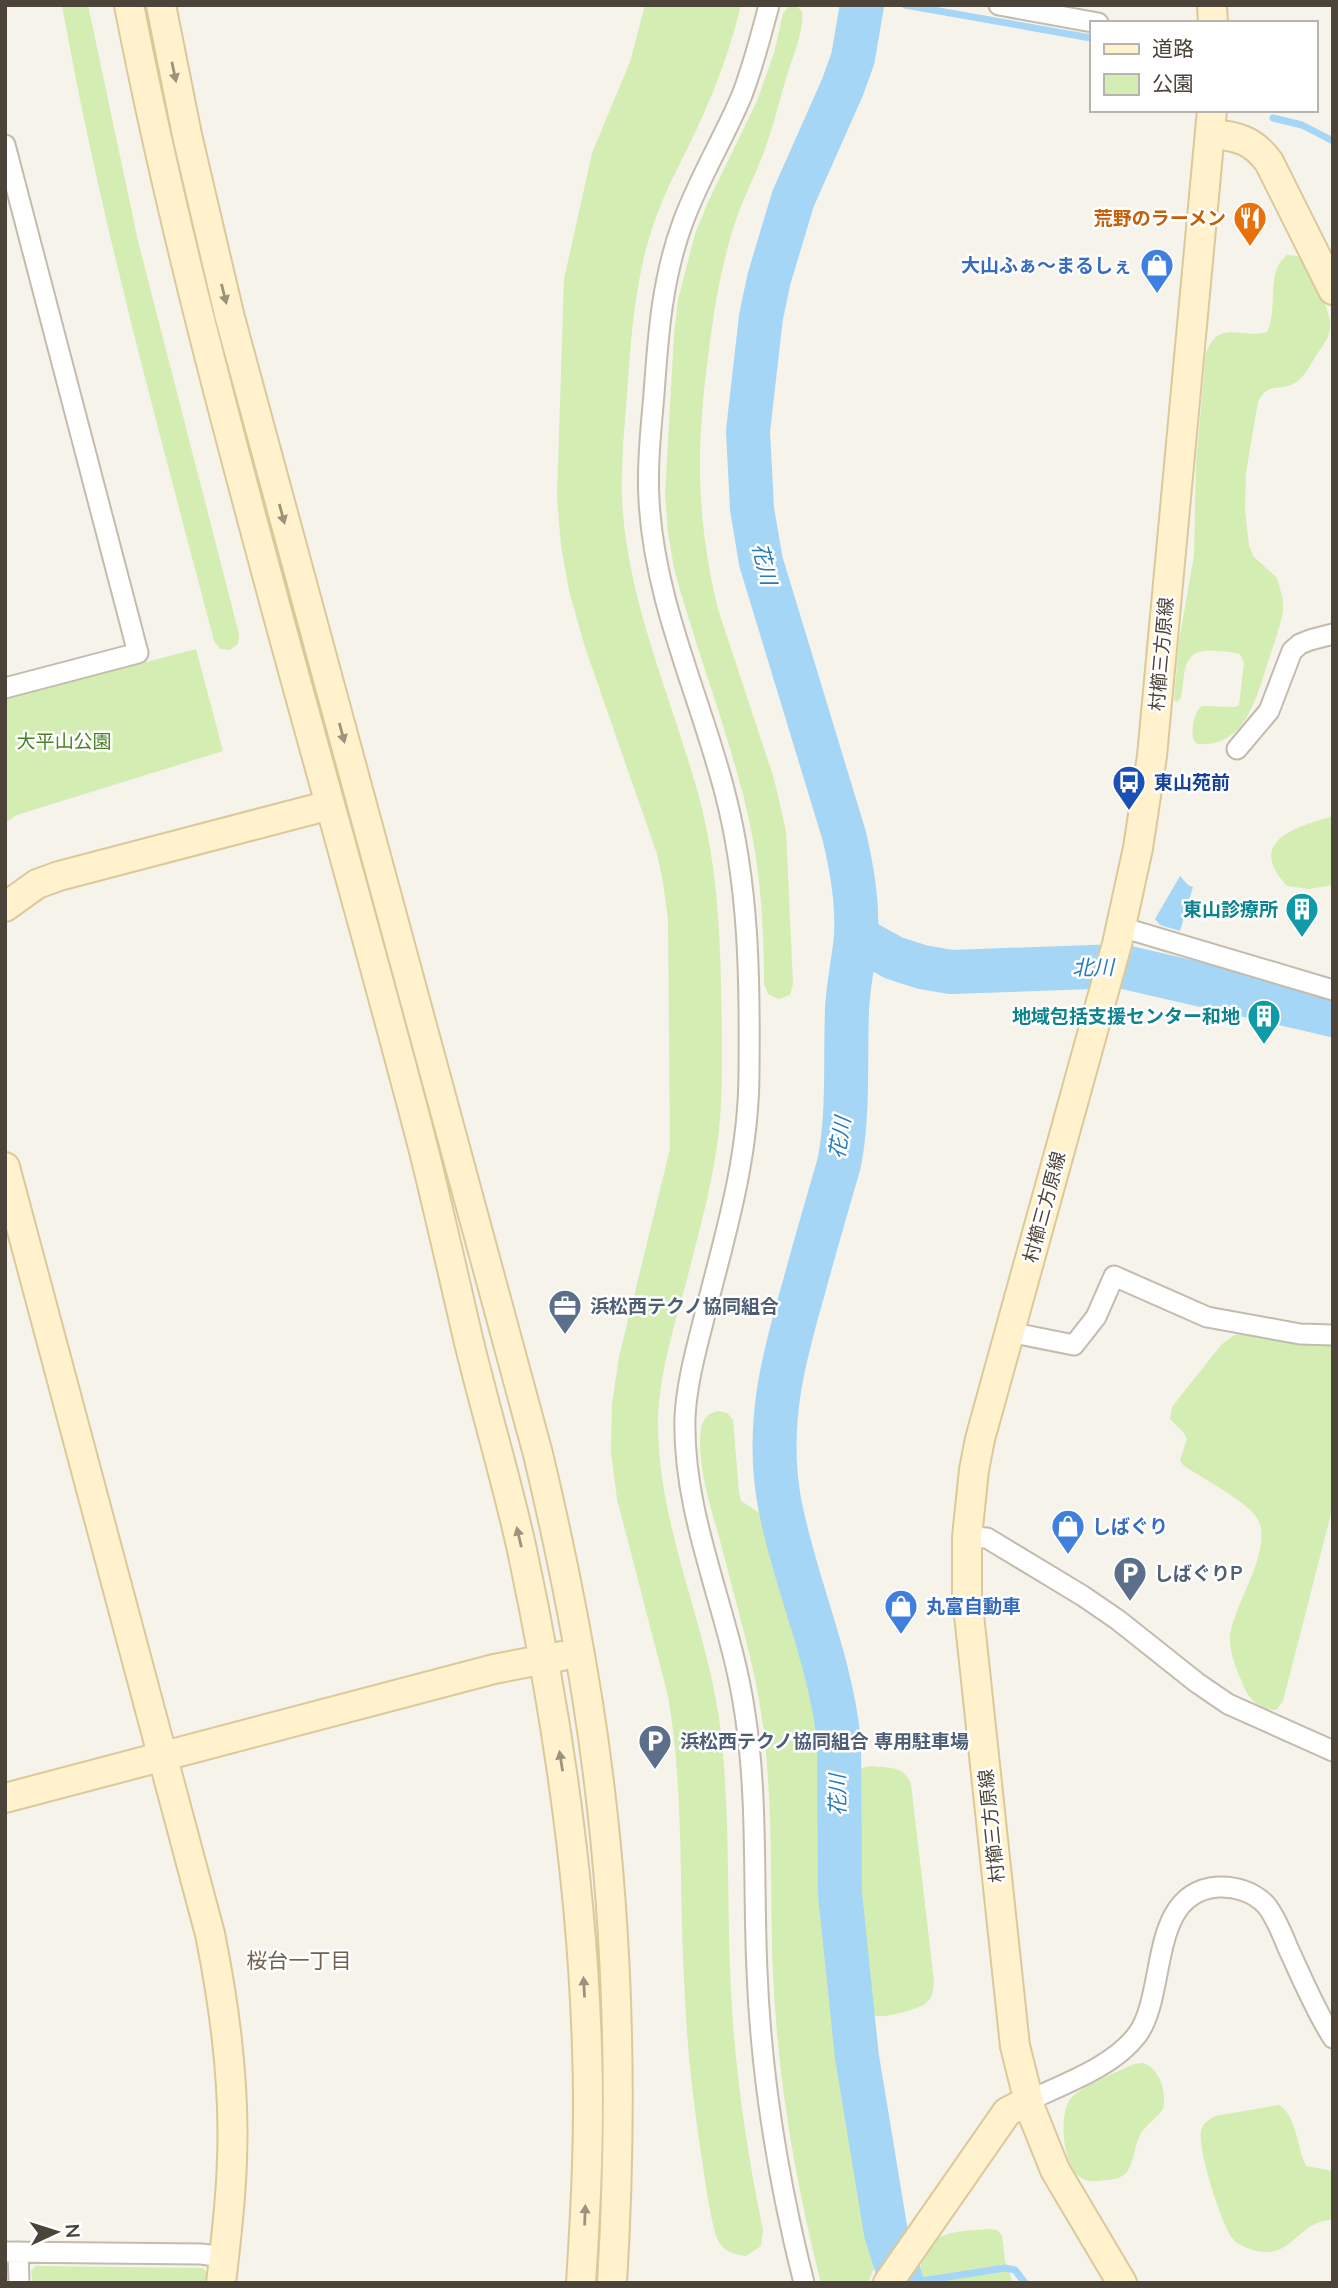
<svg xmlns="http://www.w3.org/2000/svg" width="1338" height="2288" font-family="Mulish,'Noto Sans JP',sans-serif">
  <rect width="100%" height="100%" fill="#f6f3eb"/>
  <path fill="#d3edb2" d="M62 5H88L138 241 239 634 238 644 230 650 220 649 214 641C159 430 100 220 62 5Z
    M645 5H741C731 46 717 85 699 124 685 155 668 184 656 217 635 275 631 335 627 396 624 430 621 465 622 499 627 602 672 698 699 797 721 879 721 962 722 1046 722 1077 722 1107 718 1138 712 1187 698 1235 686 1283 674 1326 660 1371 658 1417 656 1521 704 1616 719 1718 730 1798 727 1888 730 1969 733 2057 745 2143 763 2230L761 2246 746 2256C734 2254 726 2253 719 2242 711 2229 704 2171 701 2153 692 2095 686 2037 684 1978 679 1884 684 1788 668 1696L617 1499 611 1452 612 1404 619 1357 670 1149 668 919 663 882 657 854 585 647 569 591 561 545 557 497 564 279 592 153 630 62Z
    M796 6 802 11C804 30 794 54 788 72 780 98 774 124 765 149 757 172 745 194 737 217 721 263 714 309 708 357 696 450 696 517 718 609L774 779 786 831 793 984 790 995 779 999 768 994 764 984C764 930 761 877 750 824 731 737 697 654 674 568L668 532 665 495 674 335 678 300 695 234 708 202 757 101 774 53 783 14 788 7Z
    M1287 255 1297 256 1303 262C1311 278 1333 311 1330 328 1329 339 1321 348 1315 357 1310 366 1304 377 1295 383 1279 392 1268 381 1258 402L1246 472 1245 511 1249 545 1253 556 1277 578 1283 600V612C1279 630 1273 647 1267 665 1256 700 1244 748 1197 744L1193 739C1192 728 1193 713 1202 706L1235 707 1239 705 1244 663 1240 654C1233 652 1225 651 1218 651 1181 647 1186 669 1181 698L1177 702 1174 700 1179 641 1194 556 1196 464 1206 353C1219 319 1240 339 1267 332 1279 309 1265 271 1287 255Z
    M196 649 223 751 17 815 5 823V699Z
    M1333 816V885L1309 889 1287 886C1245 841 1296 827 1333 816Z
    M1251 1334 1333 1344V1506L1283 1701 1276 1710C1258 1709 1248 1699 1242 1682 1236 1668 1229 1651 1230 1636 1234 1603 1275 1547 1257 1518 1248 1502 1200 1477 1183 1465L1180 1460 1187 1439 1184 1433 1170 1419 1172 1407 1221 1345 1234 1335Z
    M718 1411 727 1413 733 1420 739 1493 741 1501 768 1518 772 1526 815 1674 825 1720 830 1927 845 2059 876 2250V2263L868 2283H821C795 2181 778 2080 773 1975 769 1872 776 1766 752 1665 742 1622 730 1580 719 1537 710 1505 696 1462 701 1428 703 1418 709 1413 718 1411Z
    M870 1766C888 1768 904 1765 911 1784L934 1982C933 1991 933 1997 926 2003 920 2009 885 2018 876 2016 868 2013 865 2005 863 1998L853 1894 852 1783C855 1772 859 1768 870 1766Z
    M1143 2063C1160 2069 1167 2092 1163 2109 1157 2118 1147 2124 1141 2133 1134 2145 1135 2162 1126 2173 1121 2178 1113 2180 1106 2180 1098 2181 1087 2183 1080 2177 1063 2166 1059 2118 1069 2101 1077 2087 1118 2072 1134 2064Z
    M1279 2105C1297 2116 1297 2148 1306 2166L1333 2171V2220C1298 2220 1293 2259 1257 2251 1249 2249 1238 2245 1233 2239 1222 2226 1197 2148 1201 2131 1203 2123 1208 2120 1215 2116Z
    M990 2229 997 2230 1002 2235 1005 2261 1013 2283H920C919 2230 950 2232 990 2229Z
    M36 2266 203 2268 208 2274 207 2283H33L31 2271Z"/>
  <path fill="#a5d6f6" d="M1180 876 1188 885 1193 887 1180 931 1160 925 1155 919Z"/>
  <g fill="none" stroke-linecap="round" stroke-linejoin="round">
    <path stroke="#a5d6f6" stroke-width="7" d="M905 5 1091 38
      M1273 118 1302 125 1333 141
      M909 2283 1005 2268 1015 2270 1025 2283"/>
    <path stroke="#a5d6f6" stroke-width="44" d="M862 5 853 58 843 86 793 199 769 279 761 317 748 431 752 509 761 562 844 835C852 868 858 901 856 936 854 960 848 985 847 1010 845 1061 849 1114 839 1164 827 1205 815 1246 804 1287 783 1359 766 1424 779 1500 794 1582 831 1659 839 1742L840 1894 857 2057 886 2233 902 2283
      M856 937 894 958 922 967 951 972 1120 966 1333 1015"/>
    <defs>
      <path id="street" d="M769 5C761 36 753 66 742 95 724 138 699 178 683 222 662 278 658 336 654 394 651 429 647 465 649 500 654 601 700 696 725 793 749 885 750 979 749 1072 749 1152 728 1226 708 1302 699 1340 687 1378 685 1417 682 1519 731 1614 745 1714 758 1797 753 1887 757 1971 761 2077 778 2180 804 2283
        M999 5 1098 23
        M5 145 138 653 5 688
        M1237 749 1269 711 1292 651 1300 644 1310 640 1333 634
        M1121 927 1333 990
        M1009 1332 1074 1345 1096 1317 1114 1276 1207 1317 1300 1334 1333 1335
        M967 1537 987 1538 1083 1596 1118 1620 1196 1682 1228 1704 1333 1751
        M1028 2101C1063 2084 1113 2067 1137 2035 1168 1994 1147 1892 1218 1887 1235 1886 1254 1892 1266 1905 1276 1917 1282 1934 1288 1948 1302 1978 1315 2010 1333 2038
        M5 2252 201 2254 224 2257
        M18 2252 19 2283"/>
      <path id="secondary" d="M129 5C168 205 220 401 273 597 323 782 376 966 424 1151 439 1212 453 1273 467 1334 484 1406 506 1477 522 1550 557 1714 582 1880 587 2049 590 2127 586 2205 581 2283
        M161 5 187 135 229 314 538 1454C557 1534 574 1615 587 1697 618 1891 624 2087 612 2283
        M1212 5 1213 23
        M1211 134C1237 136 1253 140 1269 162L1333 290
        M5 907 37 884 59 876 330 805
        M5 1167 210 1934C225 2008 235 2083 232 2159 231 2200 226 2242 221 2283
        M5 1798 494 1669 562 1656
        M888 2283 1007 2112 1028 2101
        M1122 2283 1055 2170 1031 2110 1015 2046 967 1596V1537L974 1470 980 1439 1117 944 1138 848 1152 756 1212 110"/>
    </defs>
    <use href="#street" stroke="#c3bbad" stroke-width="23"/>
    <use href="#secondary" stroke="#dcc99b" stroke-width="32"/>
    <use href="#street" stroke="#fff" stroke-width="19"/>
    <use href="#secondary" stroke="#fff2cd" stroke-width="28"/>
  </g>
  <defs><path id="oneway-solid" d="M-6-.8H1V-3.2L6.5 0L1 3.2V.8H-6Z" transform="scale(1.75)"/></defs>
  <g fill="#9d927b">
    <use href="#oneway-solid" transform="translate(174 72) rotate(78)"/>
    <use href="#oneway-solid" transform="translate(224 294) rotate(76)"/>
    <use href="#oneway-solid" transform="translate(282 514) rotate(75)"/>
    <use href="#oneway-solid" transform="translate(342 733) rotate(75)"/>
    <use href="#oneway-solid" transform="translate(519 1537) rotate(-103)"/>
    <use href="#oneway-solid" transform="translate(561 1761) rotate(-99)"/>
    <use href="#oneway-solid" transform="translate(584 1987) rotate(-93)"/>
    <use href="#oneway-solid" transform="translate(585 2215) rotate(-88)"/>
  </g>
  <defs>
    <symbol id="restaurant-pin" viewBox="-11 -11 22 30"><path d="M0 17L-7.5 6A9.5 9.5 0 1 1 7.5 6Z" fill="#e8710a" stroke="#fff"/><path d="M-5-6h1v4h1v-4h1v4h1v-4h1v5L-1.5 .5V6h-2V.5L-5-1ZM5-6V6H3V1.5H1.5Q1.5-4 5-6Z" fill="#fff"/></symbol>
    <symbol id="shop-pin" viewBox="-11 -11 22 30"><path d="M0 17L-7.5 6A9.5 9.5 0 1 1 7.5 6Z" fill="#3f7fe0" stroke="#fff"/><path d="M-5-2.5h2.3a2.7 3.5 0 0 1 5.4 0H5L5.5 6h-11ZM-1.5-2.5h3a1.5 2.3 0 0 0-3 0Z" fill="#fff"/></symbol>
    <symbol id="bus-pin" viewBox="-11 -11 22 30"><path d="M0 17L-7.5 6A9.5 9.5 0 1 1 7.5 6Z" fill="#1a4fb4" stroke="#fff"/><path d="M-5-6H5V4H4V6H2V4H-2V6H-4V4H-5ZM-3.5-4V0h7V-4ZM-3.5 1.2v1.5H-2V1.2ZM2 1.2v1.5H3.5V1.2Z" fill="#fff"/></symbol>
    <symbol id="building-pin" viewBox="-11 -11 22 30"><path d="M0 17L-7.5 6A9.5 9.5 0 1 1 7.5 6Z" fill="#0f9aa8" stroke="#fff"/><path d="M-4-6H4V6H1V3H-1V6H-4ZM-2.5-4.3h1.7v1.8h-1.7ZM.8-4.3h1.7v1.8H.8ZM-2.5-1h1.7V.8h-1.7ZM.8-1h1.7V.8H.8Z" fill="#fff"/></symbol>
    <symbol id="office-pin" viewBox="-11 -11 22 30"><path d="M0 17L-7.5 6A9.5 9.5 0 1 1 7.5 6Z" fill="#5c6f8a" stroke="#fff"/><path d="M-6-3h4V-5.5h4V-3h4V5H-6ZM-1-4.5V-3h2v-1.5ZM-6 0V1H6V0Z" fill="#fff"/></symbol>
    <symbol id="parking-pin" viewBox="-11 -11 22 30"><path d="M0 17L-7.5 6A9.5 9.5 0 1 1 7.5 6Z" fill="#5c6f8a" stroke="#fff"/><path d="M-3.5-5.5H1a3.5 3.5 0 0 1 0 7H-1V5.5H-3.5ZM-1-3.4V-.6H.8a1.4 1.4 0 0 0 0-2.8Z" fill="#fff"/></symbol>
  </defs>
  <g fill-rule="evenodd">
    <use href="#restaurant-pin" x="1231" y="199" width="38" height="52"/>
    <use href="#shop-pin" x="1138" y="246" width="38" height="52"/>
    <use href="#bus-pin" x="1110" y="763" width="38" height="52"/>
    <use href="#building-pin" x="1283" y="890" width="38" height="52"/>
    <use href="#building-pin" x="1245" y="997" width="38" height="52"/>
    <use href="#office-pin" x="546" y="1287" width="38" height="52"/>
    <use href="#shop-pin" x="1049" y="1507" width="38" height="52"/>
    <use href="#parking-pin" x="1111" y="1554" width="38" height="52"/>
    <use href="#shop-pin" x="882" y="1587" width="38" height="52"/>
    <use href="#parking-pin" x="636" y="1722" width="38" height="52"/>
  </g>
  <g text-anchor="middle" stroke-width="5" stroke-linejoin="round" paint-order="stroke">
    <g font-size="19" font-weight="bold" fill="#c56008" stroke="#fff" text-anchor="end">
      <text x="1226" y="225">荒野のラーメン</text>
    </g>
    <g font-size="19" font-weight="bold" fill="#366cbe" stroke="#fff" text-anchor="start">
      <text x="1132" y="272" text-anchor="end">大山ふぁ～まるしぇ</text>
      <text x="1092" y="1533">しばぐり</text>
      <text x="926" y="1613">丸富自動車</text>
    </g>
    <g font-size="19" fill="#4c4438" stroke="#fff">
      <text transform="translate(1161 654) rotate(-85)" y="7">村櫛三方原線</text>
      <text transform="translate(1044 1207) rotate(-75)" y="7">村櫛三方原線</text>
      <text transform="translate(991 1826) rotate(-96)" y="7">村櫛三方原線</text>
    </g>
    <g font-size="19" fill="#4a8326" stroke="#fff">
      <text x="64" y="748">大平山公園</text>
    </g>
    <g font-size="19" font-weight="bold" fill="#164399" stroke="#fff" text-anchor="start">
      <text x="1154" y="789">東山苑前</text>
    </g>
    <g font-size="19" font-weight="bold" fill="#0d838f" stroke="#fff" text-anchor="end">
      <text x="1278" y="916">東山診療所</text>
      <text x="1240" y="1023">地域包括支援センター和地</text>
    </g>
    <g font-size="19" font-weight="bold" fill="#4e5e75" stroke="#fff" text-anchor="start">
      <text x="590" y="1313">浜松西テクノ協同組合</text>
      <text x="1154" y="1580">しばぐりP</text>
      <text x="680" y="1748">浜松西テクノ協同組合 専用駐車場</text>
    </g>
    <g font-size="21" font-style="italic" fill="#277cb8" stroke="#fff">
      <text transform="translate(764 564) rotate(76)" y="7">花川</text>
      <text transform="translate(1093 968) rotate(-1)" y="7">北川</text>
      <text transform="translate(840 1138) rotate(-81)" y="7">花川</text>
      <text transform="translate(838 1795) rotate(-91)" y="7">花川</text>
    </g>
    <g font-size="21" fill="#6f624e" stroke="#fff">
      <text x="299" y="1968">桜台一丁目</text>
    </g>
  </g>
  <rect width="1338" height="2288" fill="none" stroke="#4c4438" stroke-width="14"/>
  <rect x="1090" y="21" width="228" height="91" fill="#ffffff" stroke="#b7b4af" stroke-width="2"/>
  <rect x="1104" y="44" width="35" height="10" fill="#fff2cd" stroke="#b7b4af" stroke-width="2"/>
  <text x="1152" y="56" font-size="21" fill="#4c4438">道路</text>
  <rect x="1104" y="74" width="35" height="21" fill="#d3edb2" stroke="#b7b4af" stroke-width="2"/>
  <text x="1152" y="91" font-size="21" fill="#4c4438">公園</text>
  <g transform="translate(56 2232) rotate(86)" stroke="#ffffff" stroke-width="5" paint-order="stroke">
  <path d="M0-5L12 26L0 18L-12 26Z" fill="#4c4438"/>
  <text y="-10" font-size="19" font-weight="bold" text-anchor="middle" fill="#4c4438">N</text>
  </g>
</svg>
